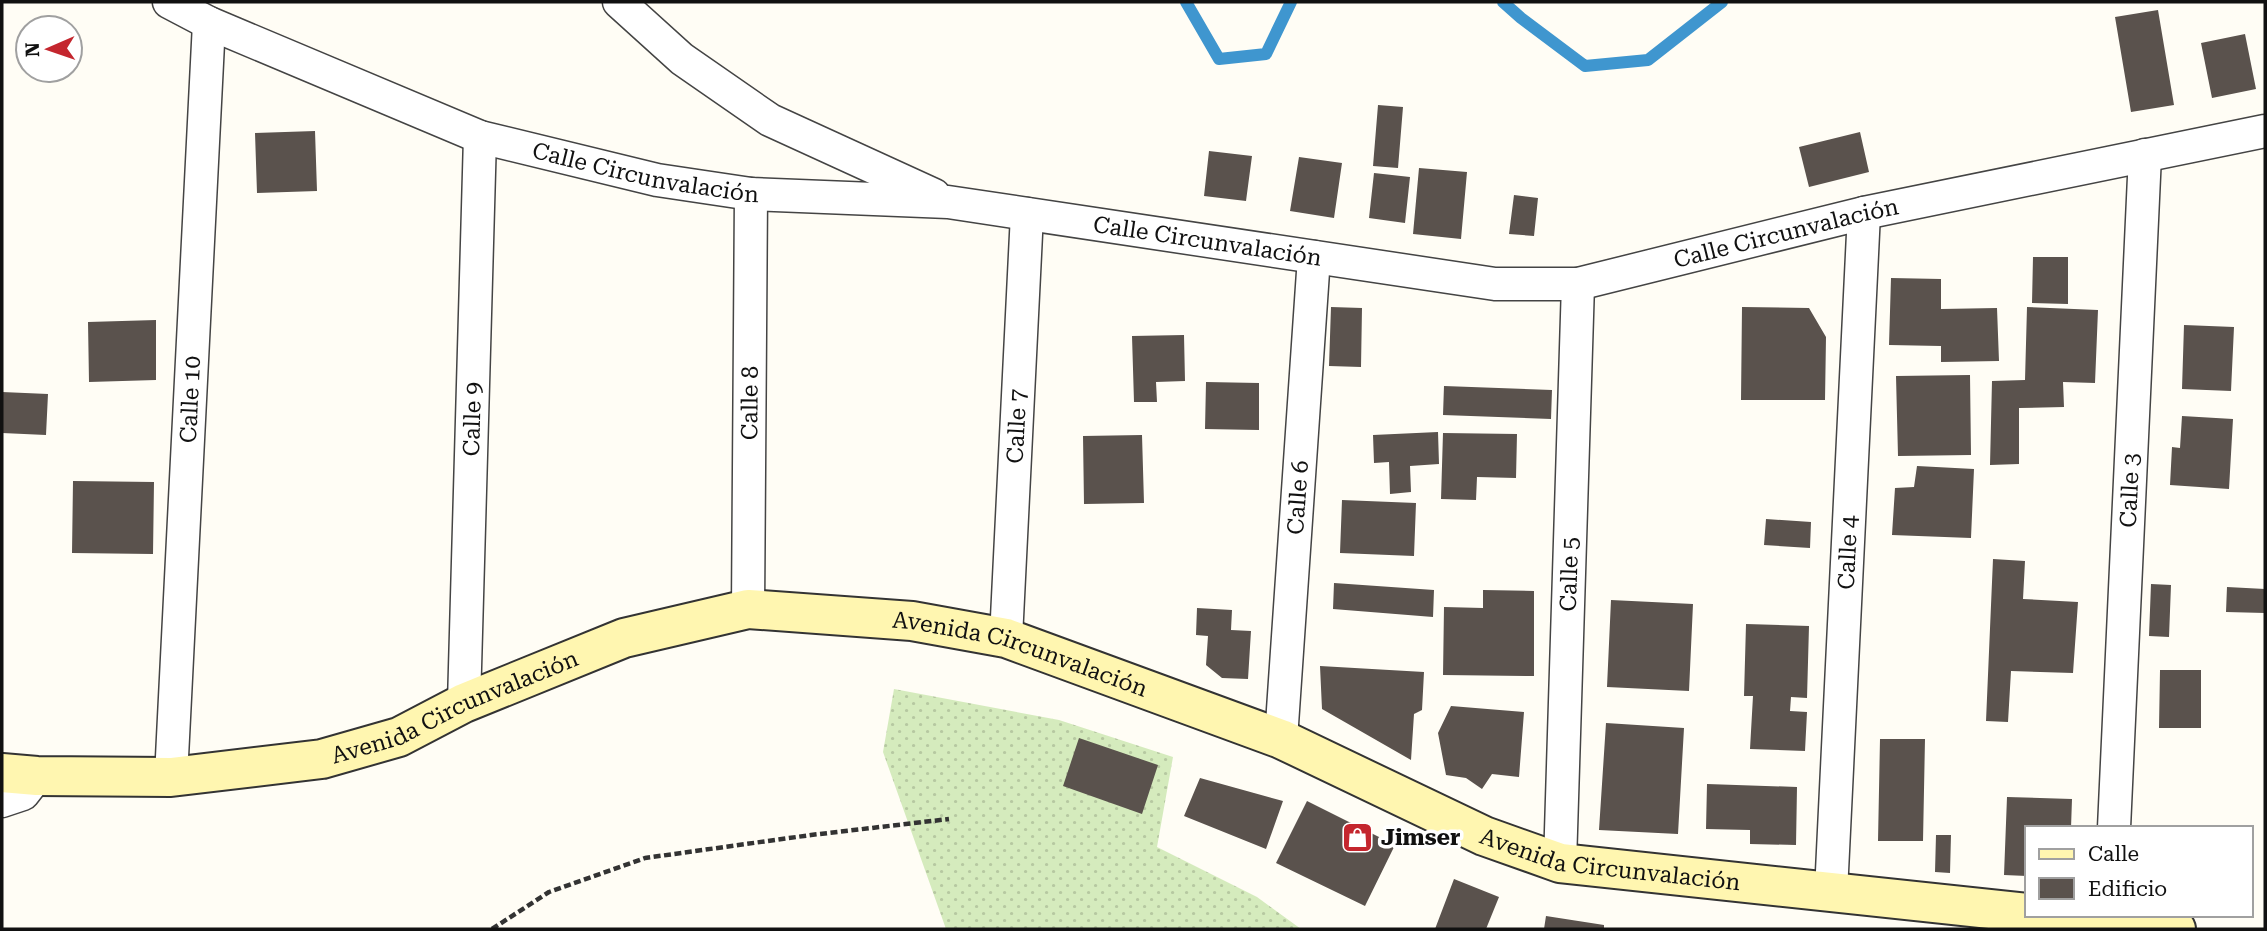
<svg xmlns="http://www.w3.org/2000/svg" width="2267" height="931" font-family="'Roboto Serif',serif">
  <defs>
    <pattern id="grass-dots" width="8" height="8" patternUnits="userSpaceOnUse" patternTransform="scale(1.75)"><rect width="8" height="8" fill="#d5ebbd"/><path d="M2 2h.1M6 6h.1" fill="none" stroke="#b6c8a1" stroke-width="1.8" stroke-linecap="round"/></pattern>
  </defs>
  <rect width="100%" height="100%" fill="#fffdf5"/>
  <path fill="url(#grass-dots)" d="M894 689 1059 720 1173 757 1157 847 1257 897 1301 929H946L883 752Z"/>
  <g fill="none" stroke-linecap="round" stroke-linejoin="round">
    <path stroke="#3f96cf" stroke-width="12" d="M1186 2 1219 59 1266 54 1291 2
      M1503 2 1521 18 1585 66 1648 60 1722 2"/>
  </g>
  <path fill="#5a524d" d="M2158 10 2174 105 2131 112 2115 17Z
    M2245 34 2256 89 2212 98 2201 43Z
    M1378 105 1403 107 1398 168 1373 166Z
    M315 131 317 191 257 193 255 133Z
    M1860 132 1869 172 1809 187 1799 147Z
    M1209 151 1252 156 1246 201 1204 196Z
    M1299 157 1342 163 1334 218 1290 211Z
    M1419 168 1467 172 1461 239 1413 234Z
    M1374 173 1410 177 1405 223 1369 218Z
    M1514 195 1538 198 1534 236 1509 234Z
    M2033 257H2068V304L2032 303Z
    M1891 278 1941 279V309L1997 308 1999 361 1941 362V346L1889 345Z
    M1331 307 1362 308 1361 367 1329 366Z
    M1742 307 1809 308 1826 337 1825 400H1741Z
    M2027 307 2098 310 2095 383 2063 382 2064 407 2019 408V464L1990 465 1992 381 2025 380Z
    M156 320V380L89 382 88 322Z
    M2184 325 2234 327 2231 391 2182 389Z
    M1184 335 1185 381 1156 382 1157 402H1134L1132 336Z
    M1970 375 1971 455 1898 456 1896 376Z
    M1206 382 1259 383V430L1205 429Z
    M1444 386 1552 390 1551 419 1443 415Z
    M2 392 48 394 46 435 2 433Z
    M2182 416 2233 419 2229 489 2170 485 2172 447 2180 448Z
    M1438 432 1439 464 1410 466 1411 492 1390 494 1389 462 1374 463 1373 435Z
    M1443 433 1517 434 1516 478 1477 477 1476 500 1441 499Z
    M1142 435 1144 503 1084 504 1083 436Z
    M1917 466 1974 469 1971 538 1892 535 1895 488 1914 487Z
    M73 481 154 482 153 554 72 553Z
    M1342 500 1416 503 1414 556 1340 553Z
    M1766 519 1811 522 1810 548 1764 545Z
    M1993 559 2025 561 2023 599 2078 602 2073 673 2011 671 2008 722 1986 721Z
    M1334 583 1434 590 1433 617 1333 609Z
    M2151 584 2171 585 2169 637 2149 636Z
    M2227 587 2265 589V613L2226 612Z
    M1483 590 1534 591V676L1443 675 1444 607 1483 608Z
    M1611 600 1693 604 1689 691 1607 687Z
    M1197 608 1232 610 1231 630 1251 631 1248 679 1222 678 1206 665 1208 636 1196 635Z
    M1746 624 1809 626 1807 698 1791 697 1790 711 1807 712 1805 751 1750 749 1753 696H1744Z
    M1320 666 1424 672 1422 710 1414 714 1411 760 1322 709Z
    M2160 670H2201V728H2159Z
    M1451 706 1524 712 1519 777 1492 774 1482 789 1466 778 1446 775 1438 733Z
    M1606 723 1684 728 1678 834 1599 830Z
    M1079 738 1158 765 1142 814 1063 786Z
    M1880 739H1925L1923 841H1878Z
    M1200 778 1283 801 1266 849 1184 816Z
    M1707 784 1797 787 1796 845 1750 844V830L1706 829Z
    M2007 797 2072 799 2071 828H2027V876L2004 875Z
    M1307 801 1395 845 1365 906 1276 863Z
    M1936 835H1951L1950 873 1935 872Z
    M1454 879 1499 897 1486 929H1435Z
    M1546 916 1604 925V929H1544Z"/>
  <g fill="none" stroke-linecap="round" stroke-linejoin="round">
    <defs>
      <g id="street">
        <path id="s1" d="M169 2 209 23 480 137 657 180 751 194 948 202 1495 284H1578L1864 213 2265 131"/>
        <path d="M619 2 682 59 770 120 934 195"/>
        <path id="s2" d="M748 609 751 194"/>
        <path id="s3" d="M1006 638 1027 214"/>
        <path id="s4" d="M464 703 480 137"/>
        <path id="s5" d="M1281 739 1314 257"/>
        <path id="s6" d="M171 777 209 23"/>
        <path d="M2 801 23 794 37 776"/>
        <path id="s7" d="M2114 828 2145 155"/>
        <path id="s8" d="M1560 863 1578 284"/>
        <path id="s9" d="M1831 892 1864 213"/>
      </g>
      <g id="secondary">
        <path id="s10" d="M2 773 37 776 171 777 322 759 399 737 464 703 624 638 748 609 912 621 1006 638 1281 739 1484 836 1560 863 2027 913"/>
        <path d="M2045 915 2176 929"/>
      </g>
    </defs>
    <use href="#street" stroke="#444" stroke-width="35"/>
    <use href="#secondary" stroke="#333" stroke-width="42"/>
    <path stroke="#333" stroke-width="4.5" stroke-dasharray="7 3.5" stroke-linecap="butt" d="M492 929 549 892 645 858 811 835 949 819"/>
    <use href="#street" stroke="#fff" stroke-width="32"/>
    <use href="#secondary" stroke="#fff6b0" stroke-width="38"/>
  </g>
  <defs>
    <symbol id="shop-square" viewBox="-11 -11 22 22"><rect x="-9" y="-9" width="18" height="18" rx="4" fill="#c4262e" stroke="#fff"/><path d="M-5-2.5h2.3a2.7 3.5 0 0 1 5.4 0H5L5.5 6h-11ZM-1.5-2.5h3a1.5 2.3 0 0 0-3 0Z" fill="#fff"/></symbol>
  </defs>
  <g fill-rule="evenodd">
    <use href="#shop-square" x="1340" y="820" width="35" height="35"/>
  </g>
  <g text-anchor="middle" stroke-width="7" stroke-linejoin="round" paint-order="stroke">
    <g font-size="23" fill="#111" stroke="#fff">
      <text dy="8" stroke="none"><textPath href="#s1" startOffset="509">Calle Circunvalación</textPath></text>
      <text dy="8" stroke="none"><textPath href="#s1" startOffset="1664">Calle Circunvalación</textPath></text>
      <text dy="8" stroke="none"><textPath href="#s1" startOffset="1076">Calle Circunvalación</textPath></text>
      <text dy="8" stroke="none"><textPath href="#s6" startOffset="378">Calle 10</textPath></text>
      <text dy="8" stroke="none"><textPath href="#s2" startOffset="206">Calle 8</textPath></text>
      <text dy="8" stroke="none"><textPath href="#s4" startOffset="284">Calle 9</textPath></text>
      <text dy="8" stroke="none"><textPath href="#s3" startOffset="212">Calle 7</textPath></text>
      <text dy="8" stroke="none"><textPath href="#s7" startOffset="338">Calle 3</textPath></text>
      <text dy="8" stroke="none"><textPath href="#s5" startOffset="242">Calle 6</textPath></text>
      <text dy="8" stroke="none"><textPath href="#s9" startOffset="340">Calle 4</textPath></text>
      <text dy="8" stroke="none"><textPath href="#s8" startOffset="289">Calle 5</textPath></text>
      <text dy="8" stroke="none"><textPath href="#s10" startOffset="1052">Avenida Circunvalación</textPath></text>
      <text dy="8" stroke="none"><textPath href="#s10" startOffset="464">Avenida Circunvalación</textPath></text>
      <text dy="8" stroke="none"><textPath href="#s10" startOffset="1682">Avenida Circunvalación</textPath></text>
    </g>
    <g font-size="23" font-weight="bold" fill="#111" stroke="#fff" text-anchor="start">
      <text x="1381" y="845">Jimser</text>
    </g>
  </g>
  <rect width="2267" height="931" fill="none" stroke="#111111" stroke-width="7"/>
  <rect x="2025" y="826" width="228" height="91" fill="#ffffff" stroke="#a0a0a0" stroke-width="2"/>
  <rect x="2039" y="849" width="35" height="10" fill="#fff6b0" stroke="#a0a0a0" stroke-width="2"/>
  <text x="2088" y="861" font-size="21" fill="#111111">Calle</text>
  <rect x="2039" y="878" width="35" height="21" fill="#5a524d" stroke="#a0a0a0" stroke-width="2"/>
  <text x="2088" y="896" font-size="21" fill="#111111">Edificio</text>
  <g transform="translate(49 49) rotate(268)"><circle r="33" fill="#ffffff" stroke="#a0a0a0" stroke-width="2"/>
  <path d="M0-5L12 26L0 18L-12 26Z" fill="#c4262e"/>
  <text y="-10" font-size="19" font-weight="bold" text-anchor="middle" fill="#111111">N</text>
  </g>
</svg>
